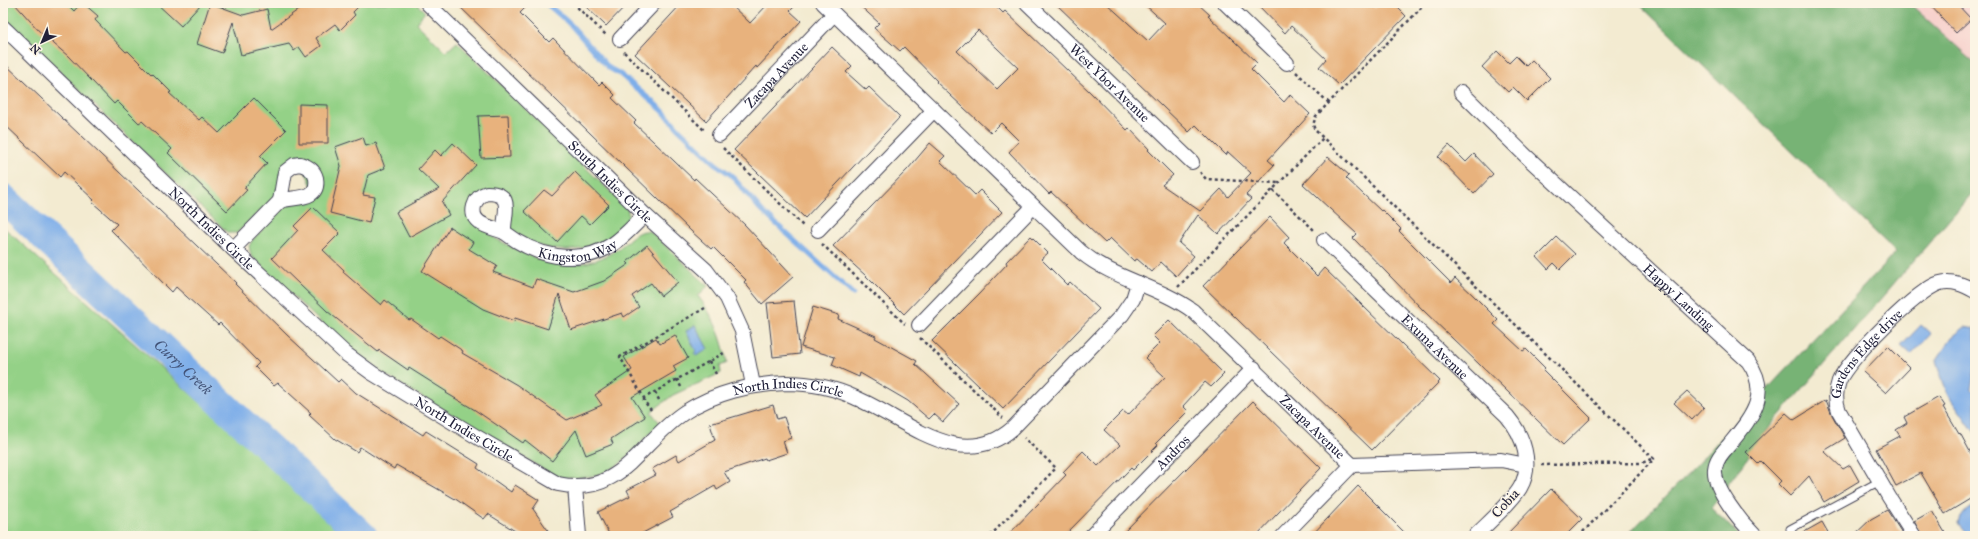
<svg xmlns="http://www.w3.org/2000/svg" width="1978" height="539" font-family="'IM FELL Great Primer',serif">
  <rect width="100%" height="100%" fill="#fcf5e5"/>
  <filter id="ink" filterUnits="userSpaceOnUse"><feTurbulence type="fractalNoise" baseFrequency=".025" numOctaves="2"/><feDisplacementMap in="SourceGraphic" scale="8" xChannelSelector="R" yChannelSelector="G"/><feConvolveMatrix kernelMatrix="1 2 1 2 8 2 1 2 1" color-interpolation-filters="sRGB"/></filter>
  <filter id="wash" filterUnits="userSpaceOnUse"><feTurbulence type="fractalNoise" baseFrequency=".012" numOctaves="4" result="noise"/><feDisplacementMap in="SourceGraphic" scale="16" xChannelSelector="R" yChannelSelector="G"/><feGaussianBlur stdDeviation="0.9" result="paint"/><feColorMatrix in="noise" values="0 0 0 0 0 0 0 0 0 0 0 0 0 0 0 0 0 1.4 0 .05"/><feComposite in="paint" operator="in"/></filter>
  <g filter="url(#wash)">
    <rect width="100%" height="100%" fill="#f3ebd1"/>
    <path fill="#f7d0cc" d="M1909 3H1975V63Z"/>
    <path fill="#94d187" stroke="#5b7a61" d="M3 3H416L425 12 416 23 446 52 457 42 627 208C637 233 588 250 569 250 550 251 522 243 510 227V200L471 199C476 208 485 229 492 236 498 241 507 244 514 248 547 266 581 272 615 251 627 244 636 227 651 232L708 286 698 296C714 317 722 337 727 363L720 366 721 373 673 395 651 412 660 423C623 460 615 482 557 477L385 375 357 354 332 333 251 256 249 246 253 239 286 206 316 195 300 159 275 197 237 233H228L3 17Z
      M3 227 264 459 342 536H3Z"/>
    <path fill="#77b374" stroke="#4c6a58" d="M1638 3H1909L1975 63V190L1772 424 1711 508 1740 536H1626L1681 481 1896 252Z"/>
    <path fill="#7eaee9" stroke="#506892" d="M695 325 708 349 697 356 694 354 696 351 686 331Z
      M1921 325 1931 334 1911 355 1901 346Z
      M1965 327 1975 329V368L1971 389 1975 393V433L1947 393 1936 361 1952 337Z
      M1975 505V536H1968L1958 524 1960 516Z"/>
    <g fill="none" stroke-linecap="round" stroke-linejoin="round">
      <path stroke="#7eaee9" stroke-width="5" d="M546 3 570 24 609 68 620 74 662 110 679 129 716 164 731 175 761 210 853 294"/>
      <path stroke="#7eaee9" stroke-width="29" id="s1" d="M3 198 363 536"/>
    </g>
    <g id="blocks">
      <path fill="#e8b27d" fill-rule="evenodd" d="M14 3H66L74 11 81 3H83L98 16 95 20 126 52 128 51 151 74 152 73 171 92 169 93 199 120 202 117 219 133 254 98 286 130 260 156 267 163 244 188 247 190 227 211 168 153 172 149 142 121 139 123 117 101 114 104 68 56 40 32Z
        M156 3H202L181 26Z
        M210 3 243 15 267 9 271 29 308 3H362L353 12 355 15 340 30 335 24 316 38 321 46 306 57 299 47 294 51 289 44 241 55 233 22 222 53 197 44Z
        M456 3H530L520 13 549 42 553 38 599 85 602 82 615 95 612 98 636 121 634 123 694 180 695 178 745 225 793 277 762 304 744 282 746 280 713 247 711 249 691 231Z
        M582 3H628L606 26Z
        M682 3H729L750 23 769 3H798L790 11 801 21 757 68 756 66 706 121 635 54Z
        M857 3H993L1003 13 1005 11 1090 92 1127 130 1129 128 1149 149 1148 150 1173 175 1162 185 1200 211 1221 189 1228 197 1251 173 1228 152 1226 155 1196 125 1189 132 1055 3H1106L1148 41 1165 23 1143 3H1197L1210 15 1208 16 1257 63 1251 69 1284 102 1290 95 1310 114 1268 160 1274 165 1246 195 1251 199 1218 234 1198 215 1179 243 1194 256 1176 276 1161 262 1152 272 1137 259 1134 261 1110 238 1105 243 1051 192 1049 194 1009 152 1019 141 1001 123 991 133 936 82 937 81 904 47 900 51 874 28 879 23ZM978 30 1018 68 997 89 957 51Z
        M1256 3H1370L1375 8 1381 3H1393L1406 16 1339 85 1319 67 1326 59 1291 26 1285 33Z
        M1928 3H1956L1971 19 1956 33Z
        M832 47 852 66 846 72 866 90 869 87 900 117 805 218 734 150Z
        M1497 51 1509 63 1516 56 1526 66 1532 60 1550 78 1527 101 1513 87 1508 92 1482 67Z
        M3 62 236 283 235 284 287 335 338 382 341 379 356 393 423 435 426 431 479 464 477 468 511 492 515 485 539 500 533 509 552 536H523L488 514 484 519 457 500 396 465 394 469 360 447 357 452 335 439 309 415 311 413 278 383 274 386 255 367 259 363 220 323 218 325 176 287 172 292 111 230 117 224 92 202 94 200 64 172 60 177 3 123Z
        M299 104 328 105V143H299Z
        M508 115 510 157 481 158 478 116Z
        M363 137 366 146 376 143 385 168 368 175 363 195 375 197 369 223 330 213 341 166 335 147Z
        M453 143 476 165 442 202 449 215 409 237 396 212 439 189 418 169 435 150 441 156Z
        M930 143 945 156 940 161 975 195 980 190 1002 212 904 314 865 275 833 246 908 169Z
        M1449 145 1466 162 1474 154 1493 174 1474 194 1438 157Z
        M1328 157 1349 175 1346 178 1381 211 1382 210 1401 229 1399 231 1451 283 1455 278 1475 297 1498 320 1494 324 1523 351 1526 349 1545 368 1543 370 1591 418 1563 445 1424 311 1353 238 1357 234 1303 184Z
        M575 172 609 205 590 224 581 216 557 242 524 211 544 190 552 196Z
        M313 207 340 233 323 250 344 270 343 272 381 305 385 300 409 320 411 319 438 338 440 336 463 351 462 353 517 385 567 420 602 405 595 395 632 370 624 357 656 338 660 344 675 335 688 358 673 366 676 371 632 397 645 417 611 439 613 444 586 455 576 430 552 461 525 440 523 443 475 410 446 393 447 392 409 368 408 370 379 350 378 352 327 311 272 258 298 230 294 226Z
        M1270 217 1289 237 1284 243 1317 276 1324 268 1440 381 1372 450 1203 286Z
        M450 227 473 242 469 249 497 266 493 272 533 287 536 279 574 292 604 281 629 264 627 262 647 245 678 282 661 296 651 283 632 296 639 307 624 317 622 313 571 330 559 294 548 329 515 318 514 321 483 309 422 271Z
        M1031 236 1048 253 1041 259 1067 285 1070 282 1099 309 1003 409 932 341 979 294 1007 264 1006 262Z
        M1557 237 1575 254 1560 269 1554 263 1548 269 1537 257Z
        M794 301 800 354 773 357 767 303Z
        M813 307 839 315 838 319 876 336 875 338 917 361 915 364 959 404 943 422 934 414 929 419 908 401 860 373 859 377 832 365 835 357 801 347Z
        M1169 320 1224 374 1211 387 1205 382 1183 406 1188 411 1156 443 1158 445 1133 470 1131 468 1064 536H1007L1066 475 1063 472 1083 451 1098 466 1120 445 1104 430 1123 411 1128 415 1165 377 1145 358 1160 343 1153 336Z
        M1888 346 1910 368 1886 393 1863 372Z
        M1687 391 1704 407 1692 420 1674 403Z
        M1939 397 1945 406 1943 407 1959 434 1960 433 1975 461V496L1945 514 1921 473 1896 486 1876 449 1900 436 1896 430 1907 423 1904 417Z
        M1826 400 1832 415 1845 438 1824 451 1843 469 1850 465 1859 481 1824 502 1809 476 1790 496 1778 484 1781 481 1761 461 1758 464 1746 452 1786 413 1794 420Z
        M1253 401 1321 468 1256 536H1120Z
        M773 405 777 419 784 417 791 438 783 441 787 453 766 460 765 458 724 472 730 482 717 490 715 486 670 512 673 517 637 536H610L598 512 630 496 627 490 656 475 652 469 676 455 679 461 715 440 710 424Z
        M1358 486 1408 536H1311Z
        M1551 489 1582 519 1565 536H1505Z
        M1887 510 1904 536H1853L1871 519Z
        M1932 511 1947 536H1922L1914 521Z
        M1822 522 1830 536H1797Z"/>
    </g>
  </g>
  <g filter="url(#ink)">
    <use href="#blocks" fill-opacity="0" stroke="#414052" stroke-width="1"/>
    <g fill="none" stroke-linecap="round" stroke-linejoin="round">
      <defs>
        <path id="lane" d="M1790 529 1880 481"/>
        <g id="street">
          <path id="s2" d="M427 3 645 215 706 270 727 298 742 331 753 385"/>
          <path id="s3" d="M823 3 1081 252C1115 280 1157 285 1193 311L1352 465 1501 460 1526 465"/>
          <path id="s4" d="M1027 3 1192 162"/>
          <path d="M1225 3 1287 63"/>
          <path id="s5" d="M3 27 233 249 346 354 372 373 477 437 558 484C622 498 640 441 685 412 714 393 751 384 786 383 809 383 835 388 856 398 906 419 961 474 1013 428L1122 315 1133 299 1138 283"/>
          <path d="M620 39 654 3"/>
          <path id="s6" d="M1461 92 1527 157 1748 361C1772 395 1751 418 1729 445 1723 452 1716 459 1715 469 1713 489 1742 523 1755 536"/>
          <path id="s7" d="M719 135 834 14"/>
          <path d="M300 164C307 166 314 170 316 178 320 202 293 196 280 201L285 172 294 165Z"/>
          <path d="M487 193C516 193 503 215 504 232 492 227 469 225 474 206 476 199 480 195 487 193Z"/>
          <path d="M818 230 934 110"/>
          <path id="s8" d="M504 232C535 256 577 268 613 244 625 236 635 224 645 215"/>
          <path id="s9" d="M1324 240 1507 416C1523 435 1534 464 1520 488 1511 503 1488 523 1475 536"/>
          <path d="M233 249 280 201"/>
          <path d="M919 325 1033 207"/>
          <path d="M575 486 579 536"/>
          <path id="s10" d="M1091 536 1254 368"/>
          <path d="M1283 536 1352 465"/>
          <path id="s11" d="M1914 536 1889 497 1839 411C1835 401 1835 392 1839 381 1847 360 1918 289 1940 283 1953 280 1964 285 1975 291"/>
        </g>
      </defs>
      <use href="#lane" stroke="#414052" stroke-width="9"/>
      <use href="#street" stroke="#414052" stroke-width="16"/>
      <path stroke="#414052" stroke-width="2.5" stroke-dasharray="3 3" stroke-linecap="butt" d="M573 3 606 35
        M1426 3 1316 116 1313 125 1315 130 1654 459 1579 536
        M624 52 705 131
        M1296 72 1329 103
        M723 148 804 227
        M1200 172 1206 179 1278 183
        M1273 190 1315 231
        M822 244 905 324
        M1178 287 1323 138
        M705 308 620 357 644 398 724 353
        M920 338 1003 418
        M709 361 716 374
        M677 379 682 389
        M655 392 660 402
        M644 398V401L651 410
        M1541 465 1642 463 1651 459
        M990 536 1056 468 1024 438"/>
      <use href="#lane" stroke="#fff" stroke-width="7"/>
      <use href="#street" stroke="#fff" stroke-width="14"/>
    </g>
  </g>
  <g text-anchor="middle" stroke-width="3" stroke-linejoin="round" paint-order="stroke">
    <g font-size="14" fill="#22223b" stroke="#fcf5e5">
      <text dy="5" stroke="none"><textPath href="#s7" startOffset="83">Zacapa Avenue</textPath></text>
      <text dy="5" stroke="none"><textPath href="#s4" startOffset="115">West Ybor Avenue</textPath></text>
      <text dy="5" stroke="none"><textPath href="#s2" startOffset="256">South Indies Circle</textPath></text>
      <text dy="5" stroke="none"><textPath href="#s5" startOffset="290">North Indies Circle</textPath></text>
      <text dy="5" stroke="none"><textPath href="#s8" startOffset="80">Kingston Way</textPath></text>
      <text dy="5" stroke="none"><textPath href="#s6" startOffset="299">Happy Landing</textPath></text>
      <text dy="5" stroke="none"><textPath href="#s9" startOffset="154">Exuma Avenue</textPath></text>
      <text dy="5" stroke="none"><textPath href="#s11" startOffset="214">Gardens Edge drive</textPath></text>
      <text dy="5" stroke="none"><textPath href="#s5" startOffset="985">North Indies Circle</textPath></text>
      <text dy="5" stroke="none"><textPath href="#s3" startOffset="652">Zacapa Avenue</textPath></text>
      <text dy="5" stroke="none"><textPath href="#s5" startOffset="614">North Indies Circle</textPath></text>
      <text dy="5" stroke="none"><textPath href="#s10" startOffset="117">Andros</textPath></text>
      <text transform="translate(1505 503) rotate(-48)" y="5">Cobia</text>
    </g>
    <g font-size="15" font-style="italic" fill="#425378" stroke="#fcf5e5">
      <text dy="5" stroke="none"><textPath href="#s1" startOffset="247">Curry Creek</textPath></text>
    </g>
  </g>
  <rect width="1978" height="539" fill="none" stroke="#fcf5e5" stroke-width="16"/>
  <g transform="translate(42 42) rotate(224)" stroke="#fcf5e5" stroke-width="3" paint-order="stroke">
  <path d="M0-3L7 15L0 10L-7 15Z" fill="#22223b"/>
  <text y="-6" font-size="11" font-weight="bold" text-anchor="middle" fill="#22223b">N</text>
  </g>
</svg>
